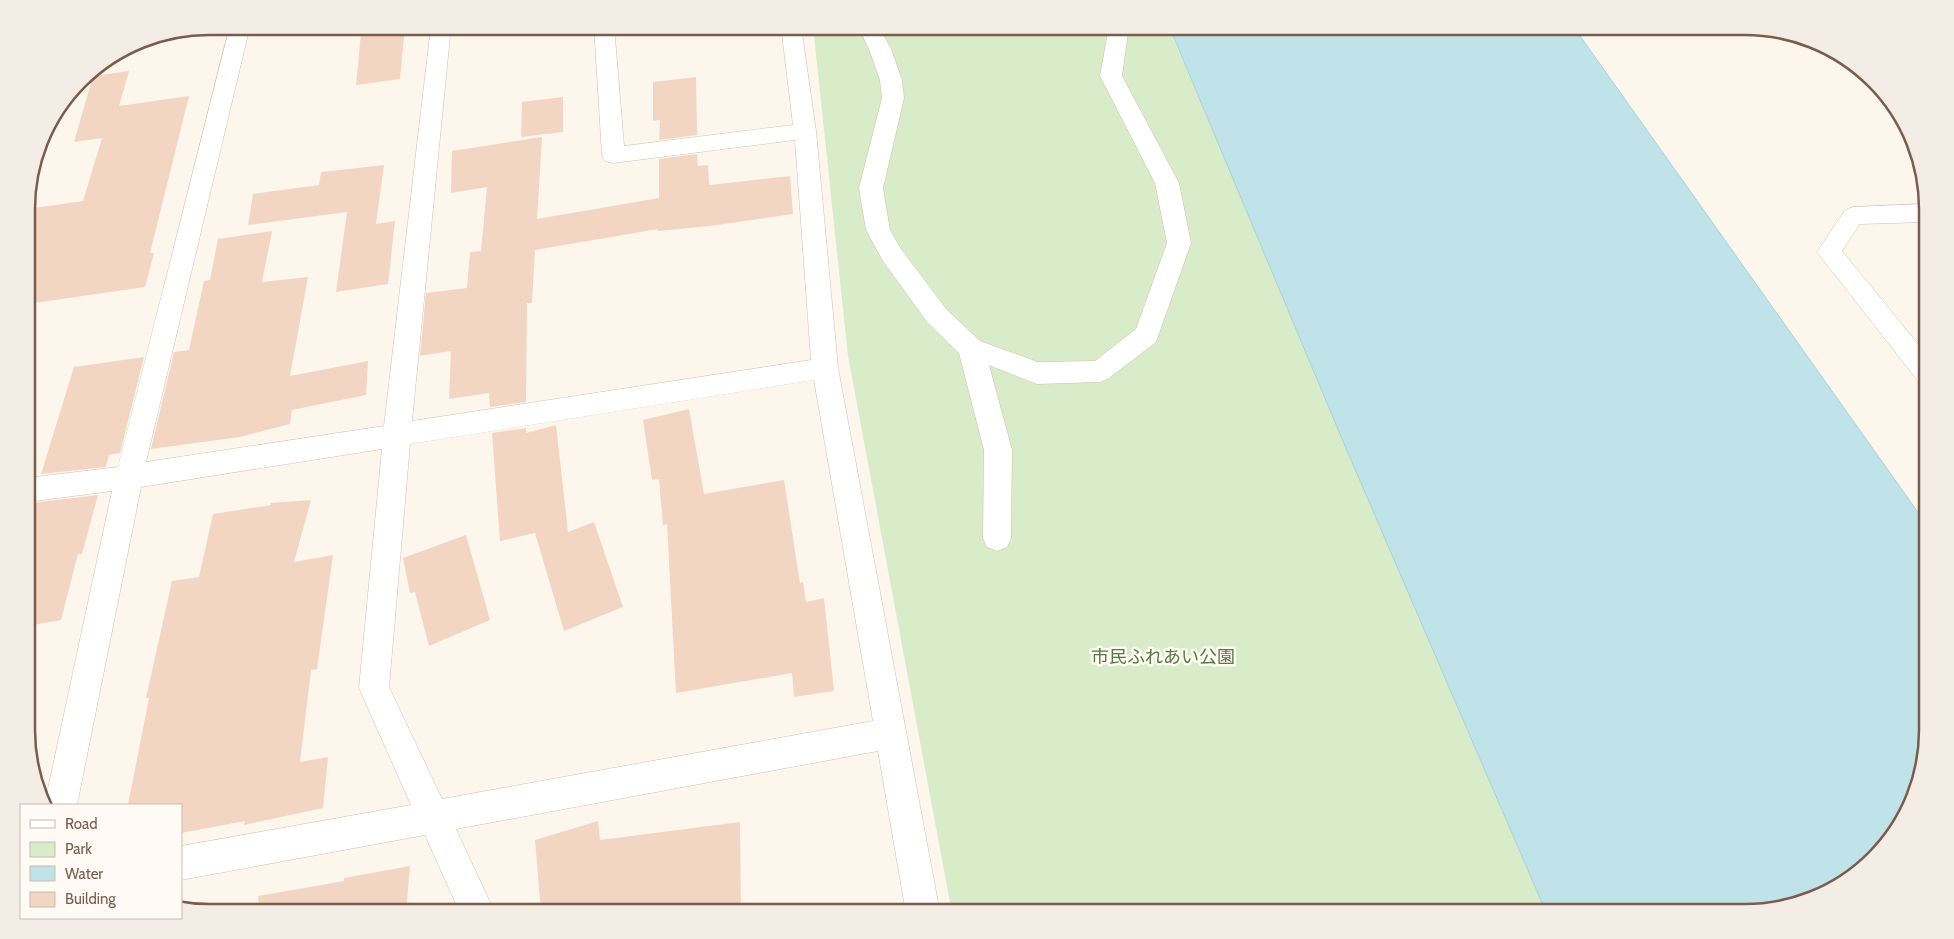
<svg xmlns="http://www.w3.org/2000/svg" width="1954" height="939" font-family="Cabin,'Noto Sans JP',sans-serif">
  <rect width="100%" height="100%" fill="#fdf6ec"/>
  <path fill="#d8ecc9" d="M813 26H1168L1549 912 952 913 848 356Z"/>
  <path fill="#bfe3e8" stroke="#a5d3da" d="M1169 26H1573L1927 525 1928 730 1909 811 1883 850 1846 882 1757 912H1546L1345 446Z"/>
  <path fill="#f3d5c3" d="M364 26H405L400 79 356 85 361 33 364 32Z
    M129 71 119 106 189 96 150 253H154L145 287 27 304V209L83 201 102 138 74 142 93 76Z
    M696 77 697 135 659 140 660 120 653 121V82Z
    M563 97V132L521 137 522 102Z
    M542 137 537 219 659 198V159L697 154 698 166 708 165 709 185 790 176 793 214 710 226 658 231V229L535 250 532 303H527L526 402 490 407 489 393 449 399 451 351 420 356 426 293 467 288 470 252 481 251 487 187 451 193 452 151Z
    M384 165 376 224 395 221 388 284 336 292 347 212 248 225 253 194 319 185 321 172Z
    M272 231 262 282 308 277 290 376 368 361 366 395 292 410 290 424 240 437 151 449 174 352 189 350 204 281 210 280 218 239Z
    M144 357 120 453 109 455 106 467 41 474 74 367Z
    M689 409 704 494 784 480 800 583 803 582 806 602 824 598 834 691 794 697 792 673 676 693 667 524 663 525 659 479 652 480 643 420Z
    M556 425 568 532 594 522 623 607 564 631 535 533 500 541 492 433 526 428V433Z
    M98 495 82 554H78L61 620 28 626 27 520 32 503Z
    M311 500 294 562 333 555 317 669 311 670 300 762 328 757 323 808 244 825 245 821 181 833V805H128L149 698H146L172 581 199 577 213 514 271 505V503Z
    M466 535 490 620 429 646 415 592 410 593 403 558Z
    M598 821 600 840 740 822 741 913H541L535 840Z
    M410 866 406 913H260L258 896 344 881V878Z"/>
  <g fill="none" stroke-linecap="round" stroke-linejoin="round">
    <defs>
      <path id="minor" d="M230 26H250L146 462 384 426 431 26H451L412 421 811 360 795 140 613 163 605 161 602 155 594 26H614L624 146 793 125 781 26H801L816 131 838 368 940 913H906L878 751 456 829 495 913H460L425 835 181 880V846L411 805 359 688 382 449 141 487 77 805H49L46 798 112 491 27 502V478L118 467ZM814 380 873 721 442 799 389 687 410 444Z
        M858 26H878L891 49 902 80 904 98 883 188 890 230 901 249 946 309 980 341 1038 362 1095 361 1136 329 1167 243 1155 183 1100 76 1109 26H1129L1122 76 1179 183 1191 243 1156 342 1109 378 1100 382 1037 384 989 365 1012 450 1011 538 1007 547 997 551 987 547 983 538 984 450 959 353 928 323 883 261 866 230 859 188 882 98 880 80 869 49Z
        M1926 204V222L1860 224 1842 251 1927 355V384L1918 381 1817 252 1845 210 1853 207Z"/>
    </defs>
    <use href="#minor" stroke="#d1beb0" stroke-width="1"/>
    <use href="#minor" fill="#fff" fill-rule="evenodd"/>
  </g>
  <g text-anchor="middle" stroke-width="5" stroke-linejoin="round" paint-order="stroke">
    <g font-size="18" fill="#537a41" stroke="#fffaf3">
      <text x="1163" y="663">市民ふれあい公園</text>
    </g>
  </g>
  <path d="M0 0H1954V939H0ZM209 35H1745A174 174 0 0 1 1919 209V730A174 174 0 0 1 1745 904H209A174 174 0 0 1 35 730V209A174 174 0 0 1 209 35Z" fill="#f4ede6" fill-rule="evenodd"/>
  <path fill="none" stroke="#7a5c4d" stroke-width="2.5" d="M209 35H1745A174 174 0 0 1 1919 209V730A174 174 0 0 1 1745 904H209A174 174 0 0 1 35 730V209A174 174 0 0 1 209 35Z"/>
  <rect x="20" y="804" width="162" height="115" fill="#fffaf3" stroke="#cabbb1"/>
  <rect x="30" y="820" width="25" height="8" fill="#ffffff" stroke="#cabbb1"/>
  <text x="65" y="829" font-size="15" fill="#7a5c4d">Road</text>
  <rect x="30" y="842" width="25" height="15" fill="#d8ecc9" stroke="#cabbb1"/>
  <text x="65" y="854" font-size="15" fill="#7a5c4d">Park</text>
  <rect x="30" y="866" width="25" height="15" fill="#bfe3e8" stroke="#cabbb1"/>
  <text x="65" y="879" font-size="15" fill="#7a5c4d">Water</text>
  <rect x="30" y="892" width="25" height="15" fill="#f3d5c3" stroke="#cabbb1"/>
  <text x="65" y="904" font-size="15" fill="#7a5c4d">Building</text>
</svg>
